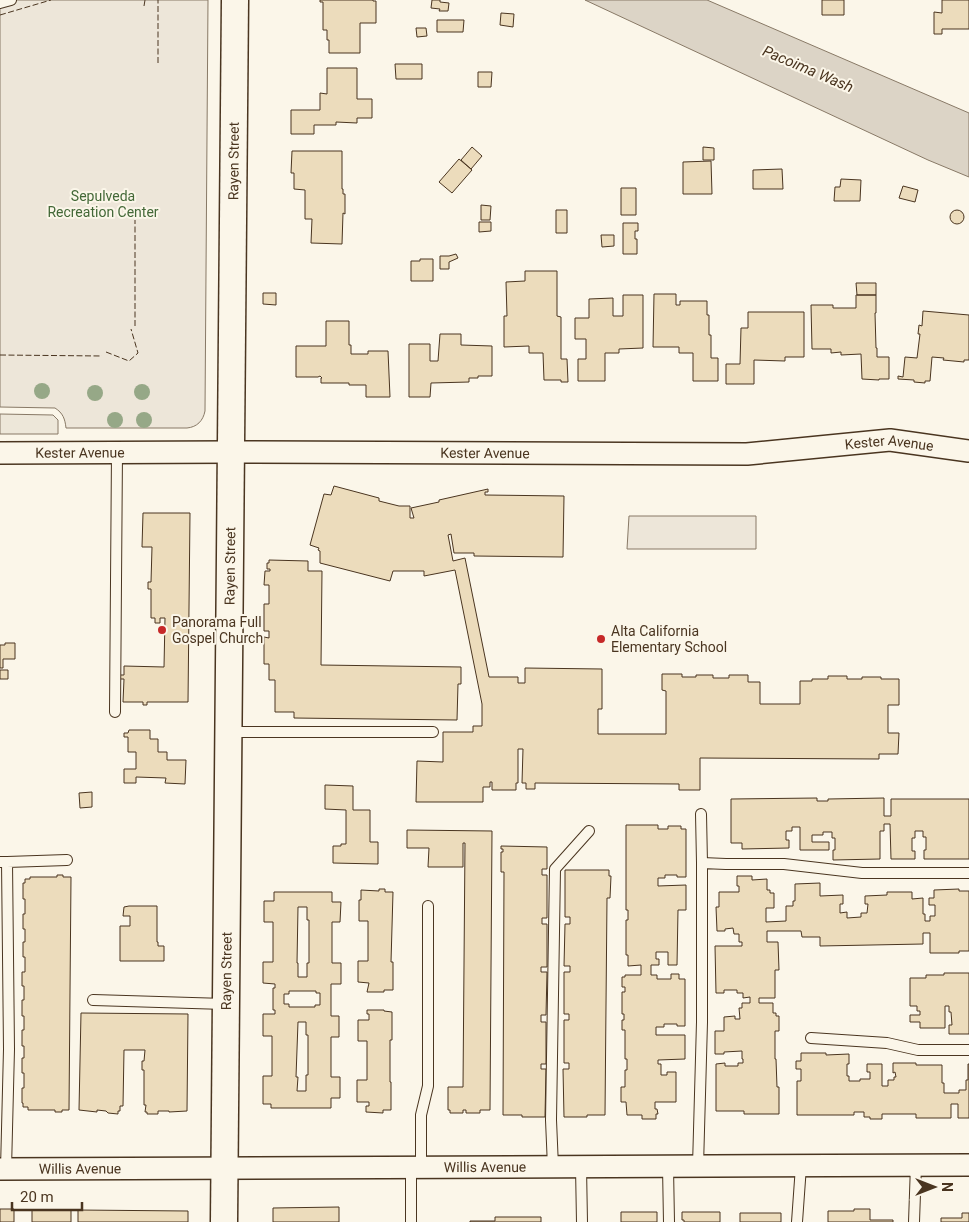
<svg xmlns="http://www.w3.org/2000/svg" width="969" height="1222" font-family="Roboto,sans-serif">
  <rect width="100%" height="100%" fill="#fbf6e9"/>
  <path fill="#ede6d9" stroke="#887966" d="M0 0H208L205 411C203 421 197 427 187 428H66C65 419 63 413 55 408L0 407Z
    M629 516H756V549H627Z"/>
  <path fill="#ede7d9" stroke="#887966" d="M0 414 53 415 58 420V434H0Z"/>
  <path fill="#dcd4c6" stroke="#887966" d="M585 0H707L969 113V177L928 160Z"/>
  <path fill="#ecdcbc" stroke="#4a3520" fill-rule="evenodd" d="M320 0H373V1H376V23H360V53H329V40H327V30H323V2H320Z
    M432 0H440V2L449 3 448 11H439L440 9 431 8Z
    M822 0H844V15H822Z
    M942 0H969V29H942V34H934V12L942 13Z
    M501 13 514 14 513 27 500 25Z
    M437 20H464L463 32H437Z
    M416 28H426L427 36 417 37Z
    M395 64H422V79H396Z
    M327 68H357V99H372V118H357V123L336 122V125H314V134H291V110H320V93L327 94Z
    M478 72H492L491 87H478Z
    M472 147 482 156 471 169 461 160Z
    M703 147 714 148V160H703Z
    M292 151H342V189H343V194H345V214L343 213 342 244 311 243 312 219H305V190L294 189V173H291Z
    M459 159 472 170 452 193 439 182Z
    M711 161 712 194H683V162Z
    M782 169 783 189H753V170Z
    M841 179 861 180 860 201H834L835 187H840Z
    M903 186 918 190 915 202 899 198Z
    M621 188H636V215H621Z
    M481 205 491 206 490 220H481Z
    M556 210H567V233H556Z
    M950 217a7 7 0 1 1 14 0a7 7 0 1 1-14 0Z
    M479 222H491V231L479 232Z
    M623 223H638V231H635V239H637V254H623Z
    M601 235H614V246L602 247Z
    M456 254 458 258 449 262V269H440V256H449Z
    M420 259H433V281H411V261H420Z
    M525 271H557V316L561 317V359H567L568 382H561V380H544L543 353H529V346L504 347V316H507L506 282 525 281Z
    M856 283H876V295H857Z
    M263 293H276V305L263 304Z
    M654 294H676V305H680V301H707V315H709V335H711V358H718V381H693V353H679V347H653Z
    M623 295H643V348L619 349V353H605V381H578V359H586V339H575V318H589V299L613 298V316H623Z
    M856 295H876V313H875L876 348H877V357H889V379H879V380L862 379 861 354 841 355V352L831 353V349H812L811 305H833V308H856Z
    M923 311 969 315V360H964V362L943 360 944 358 932 357 930 381H925V383L914 382V380L898 379V376L903 377 905 357 917 358 920 334H918L919 325 922 326Z
    M748 312H804V357H785V361L754 360V384H726V364H740L741 328H748Z
    M326 321H349V345H351V354H368V351H388L390 397H366V385H349V383H321V378H322L320 376 318 377H296V346H326Z
    M440 334H461V345L492 346V376H478V378H469V382L431 383 430 397H409V344H430V361H438Z
    M334 486 379 498V501L399 506H410V518H414L411 508 439 502V500L488 489V492H485V495L564 496 563 557 474 556V553H454L451 534 448 535 453 561 465 558 489 677H518V683H525V668L602 669V709H598V734H666V691L662 690V674H682V677H696V675H713V678H729V675H748V682H760V704H800V681H812V679H828V676H847V679H862V677H881V679H899V705H888V733H899L898 754H879V759L700 758V790H679V784L535 783V789H526V783H522L523 749H518V783H516V790H492V782H490V787H483V802H416L417 761 443 762V732H473V726H482V704L455 570 424 576V571H393L390 581 320 563V551L318 550 319 548 310 545 324 494 331 495Z
    M143 513H190L188 702H147V705H143V702H123L124 679H120V675H124V666L164 667 165 618H160V623H155V618H151V589H148V582H151L152 547H142Z
    M269 560 308 561V571H322L321 665 461 667V684H458L457 720 294 718V712H275V680H269V664H264V637L269 638V631H264V604H269V585H264L265 571H270V569H267V563H269Z
    M5 643H15V659H3V668H0V645H5Z
    M0 670H8V679H0Z
    M129 730H150V739H158V752H167V760H186L185 784 165 783 166 778 136 777V783H124V769H136V752H128V737H124V733H128Z
    M325 785 353 786V810H370V842H378V864L333 863V846H341V844H346V810L325 809Z
    M92 792V807L80 808 79 793Z
    M817 798V801H828V799L884 798V816H891V799H969V859H924V850H926V837H923V831H915V838H912V851H915V859H891L890 824H884V831H880V859L833 860V850H835V838H832V832H823V835H812V842H829V850H800V827H792V831H786V840H789V848L742 849V843H731V799Z
    M626 825H658V829H668V826H681V829H686V877H677V875H665V878H658V886L686 885V910H678L677 965H668V952H656V959H659V965H651V975H657V979H671V974H679V979H685V1026H677V1024H664V1027H656V1035H685V1059L658 1060V1064H661V1075H667V1072H676V1102H655V1109H657L658 1114H656V1119H642V1115H627L626 1102H621V1087H625V1070H627V1059H625V1030H622V1020H624V1014H622V992H625V987H622V977H625V975H641V965L628 966V955H626V920H628V910H626Z
    M407 830 492 831 490 1110H480V1113H466V1110H463V1113H450V1110H448V1087H463L465 843H463V867H428L429 848H407Z
    M501 846 547 847V869H542V875H547V918H542V924H547V967H541V972H547L546 1015H541V1022H546V1064H541V1069H546L545 1117H522V1115H503L504 872H501V852H503V849H501Z
    M565 870H609V876H611L610 898H607L605 1115H587V1117H564L563 1069H569V1063H564V1020H569V1014H564V972H570V966H564L565 924H570V917H565Z
    M57 875H63V877H71L69 1110H62V1112H55V1110H28V1107H23V1103H22V1088H24V1073H22V1058H24V1046H22V1030H24V1016H22V1000H24V986H22V972H25V957H23V942H25V929H23V914H25V899H23V883H25V879H30V877H57Z
    M737 876H752V880L767 879V890H770V893H774V908H766V922L786 921V906H793V901H795V884L820 883V896L843 895V904H840V913L847 912V918L861 917V913H867L868 904H865V896L887 895V892H912V899L923 898V914H925V921H930V916H935V905H929V898H934V890L959 889V891H969V951H959V953H930V933H923V944L820 946V937H802L801 931H767V942H778L779 970H775V998H759V1003H773V1013H776V1016H779V1031H775V1059H776L777 1087H779V1114H744V1111H716V1064L725 1063V1066H738V1063H743V1059H742V1051L724 1052V1054H715V1031H724V1017L735 1016V1019H740L739 1008H742V1003H750V997L743 998V993H737V990H724V993H716L715 946H742V942H739V934H734L733 928 725 929V931H717L716 907H719V892H739V886H737Z
    M379 889H385V892H393L391 962H393V990H384V992H367L369 983 358 982V961H368V921H359V900H361V890L379 891Z
    M274 892H332V902H341L340 922H332V963H341V984H331V1016H339V1037H331V1077H340V1098H331V1108H271V1104H263V1076H272V1036H263V1014H275V1010H273V988H275V984L263 983V962H273V922H264V901H274ZM298 907H307V920H309V963H307V977H298V963H297ZM289 991H316V993H320V1005H315V1007H289V1004H284V994H289ZM298 1022H306V1035H308V1075H306V1091H297L298 1077H296Z
    M129 906H157V942H158V946H164V961H120V926H130V916H123L124 907Z
    M944 973H969V1034H949V1025H952L951 1012H949V1006H945V1028H920V1022H910V1015H920V1011H917V1006H910V978H926V975H944Z
    M367 1010H384V1011L392 1012V1040H390V1082H391V1110H383V1113L366 1112V1106H369V1102H357V1080H367V1041H358V1020H369V1014H367Z
    M81 1013 188 1014 187 1111 169 1112V1111H158V1114H147V1112H145L146 1105H144V1070H142V1061H144L145 1050H124L123 1106H120V1111H118V1114L108 1113 106 1111 97 1110V1112L79 1110Z
    M801 1053H826V1055L849 1054V1064H847V1076H849V1081H860V1079H870V1072H867V1064H882V1086H888V1080H894V1077H896L895 1072 893 1073V1063H916V1065H942V1083H944V1093H959V1090H966V1080H968V1064H969V1118H958V1104H951V1118H916V1114H882V1119H870V1117H864V1112H854V1115H797V1081H801V1069H796V1061H801Z
    M339 1207V1222H273V1208Z
    M0 1209H14V1222H0Z
    M854 1209H870V1220H893V1222H828V1211H854Z
    M32 1210H71V1222H32Z
    M78 1210 188 1211V1222H78Z
    M621 1212H657V1222H621Z
    M682 1212H720V1222H684V1220H682Z
    M740 1213H781V1222H740Z
    M962 1213H969V1222H941V1218H962Z
    M495 1217H541V1222H470V1221H495Z"/>
  <g fill="none" stroke-linecap="round" stroke-linejoin="round">
    <defs>
      <path id="service" d="M0 3 11 0
        M115 712 117 452
        M229 732H433
        M701 814 702 863
        M0 862H7L9 1049 6 1169
        M7 862 67 860
        M93 1000 225 1004
        M811 1038 887 1043 918 1050H969
        M698 1166 702 1022V863L726 864H784L862 873H969
        M553 1167 551 1120 555 869 589 831
        M581 1167 582 1222
        M668 1167 669 1222
        M411 1168V1222
        M421 1168V1115L428 1086V906
        M797 1222 801 1166
        M914 1222 916 1165"/>
      <g id="minor">
        <path id="s1" d="M0 453 230 452 747 454 890 440 969 451"/>
        <path id="s2" d="M0 1169 969 1165"/>
      </g>
      <g id="tertiary">
        <path id="s3" d="M224 1222 235 0"/>
      </g>
    </defs>
    <use href="#service" stroke="#4a3520" stroke-width="12"/>
    <use href="#minor" stroke="#4a3520" stroke-width="24"/>
    <use href="#tertiary" stroke="#4a3520" stroke-width="29"/>
    <use href="#service" stroke="#fbf6e9" stroke-width="10"/>
    <use href="#minor" stroke="#fbf6e9" stroke-width="21"/>
    <use href="#tertiary" stroke="#fbf6e9" stroke-width="26"/>
    <path stroke="#4a3520" stroke-width="1" stroke-dasharray="6 2.5" stroke-linecap="butt" d="M144 6 145 0
      M0 15 51 0
      M158 63V0
      M135 326V220
      M106 352 129 361 138 353 131 329
      M0 355 102 356"/>
  </g>
  <g fill="#96a887">
    <circle cx="42" cy="391" r="8"/>
    <circle cx="142" cy="392" r="8"/>
    <circle cx="95" cy="393" r="8"/>
    <circle cx="115" cy="420" r="8"/>
    <circle cx="144" cy="420" r="8"/>
  </g>
  <g fill="#c62828" stroke="#fbf6e9" stroke-width="2">
    <circle cx="162" cy="630" r="5"/>
    <circle cx="601" cy="639" r="5"/>
  </g>
  <g text-anchor="middle" stroke-width="4" stroke-linejoin="round" paint-order="stroke">
    <g font-size="14" fill="#4a3520" stroke="#fbf6e9">
      <text dy="5" stroke="none"><textPath href="#s3" startOffset="1061">Rayen Street</textPath></text>
      <text dy="5" stroke="none"><textPath href="#s1" startOffset="890">Kester Avenue</textPath></text>
      <text dy="5" stroke="none"><textPath href="#s1" startOffset="80">Kester Avenue</textPath></text>
      <text dy="5" stroke="none"><textPath href="#s1" startOffset="485">Kester Avenue</textPath></text>
      <text dy="5" stroke="none"><textPath href="#s3" startOffset="656">Rayen Street</textPath></text>
      <text dy="5" stroke="none"><textPath href="#s3" startOffset="251">Rayen Street</textPath></text>
      <text dy="5" stroke="none"><textPath href="#s2" startOffset="485">Willis Avenue</textPath></text>
      <text dy="5" stroke="none"><textPath href="#s2" startOffset="80">Willis Avenue</textPath></text>
    </g>
    <g font-size="14" fill="#436837" stroke="#fbf6e9">
      <text x="103" y="201">Sepulveda<tspan x="103" dy="16">Recreation Center</tspan></text>
    </g>
    <g font-size="14" fill="#4a3520" stroke="#fbf6e9" text-anchor="start">
      <text x="172" y="627">Panorama Full<tspan x="172" dy="16">Gospel Church</tspan></text>
      <text x="611" y="636">Alta California<tspan x="611" dy="16">Elementary School</tspan></text>
    </g>
    <g font-size="15" font-style="italic" fill="#4a3520" stroke="#fbf6e9">
      <text transform="translate(808 69) rotate(23)" y="5">Pacoima Wash</text>
    </g>
  </g>
  <g transform="translate(934 1187) rotate(90)" stroke="#fbf6e9" stroke-width="4" paint-order="stroke">
  <path d="M0-4L9 19L0 12L-9 19Z" fill="#4a3520"/>
  <text y="-8" font-size="14" font-weight="bold" text-anchor="middle" fill="#4a3520">N</text>
  </g>
  <path d="M12 1202v8h70v-8" fill="none" stroke="#4a3520" stroke-width="2.5"/>
  <text x="20" y="1202" font-size="15" fill="#4a3520" stroke="#fbf6e9" stroke-width="4" paint-order="stroke">20 m</text>
</svg>
